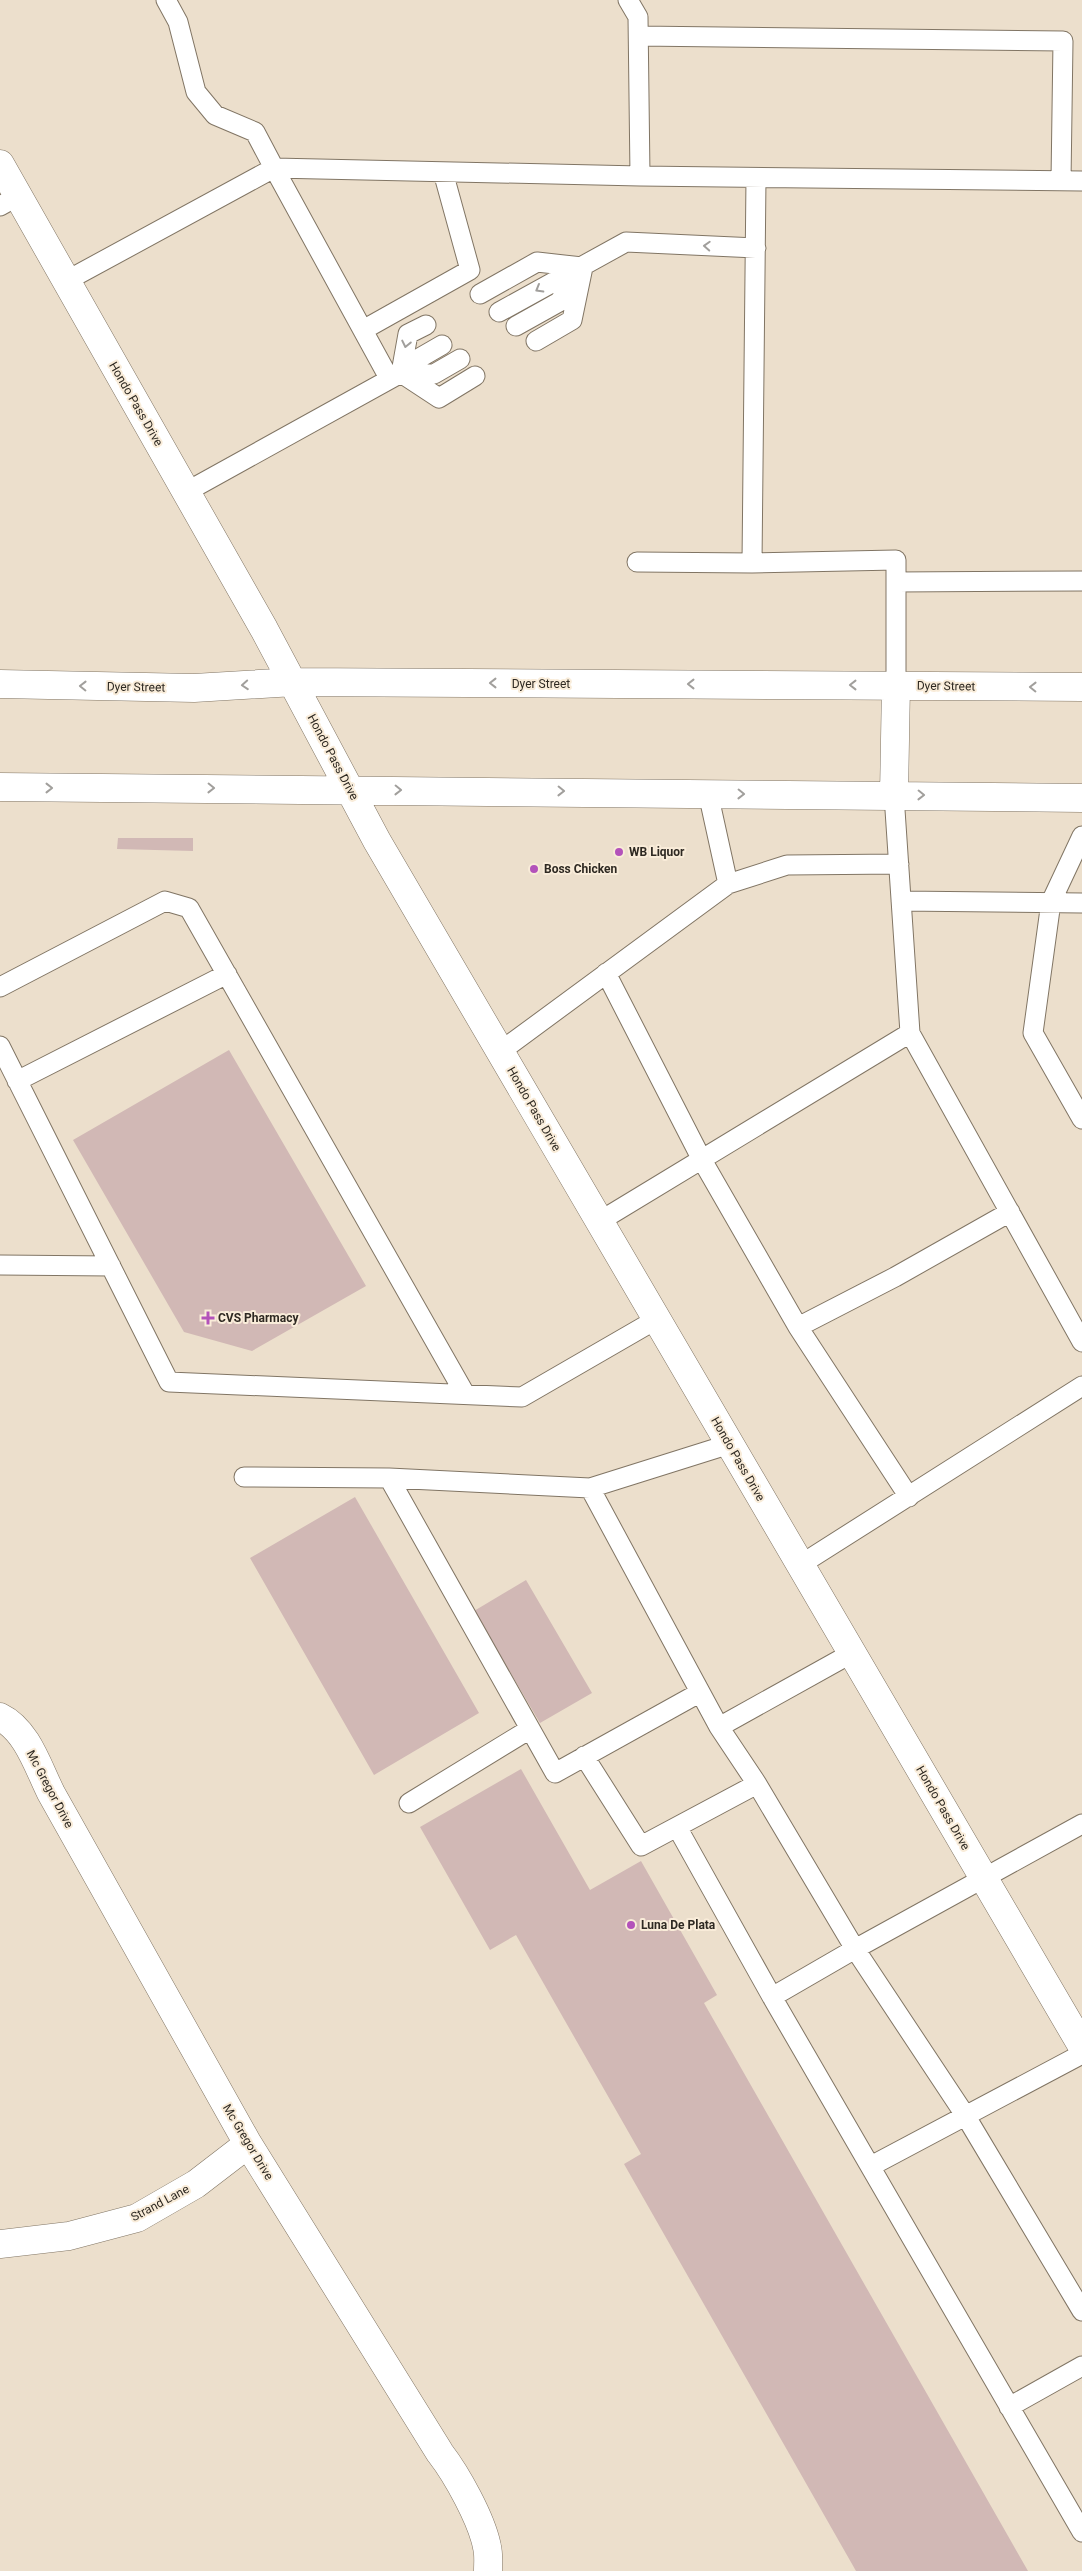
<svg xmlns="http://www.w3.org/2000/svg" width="1082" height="2571" font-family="Roboto,sans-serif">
  <rect width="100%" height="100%" fill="#ecdfcc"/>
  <path fill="#d1b8b5" d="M118 838H193V851L117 849Z
    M229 1050 366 1286 252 1351 184 1332 73 1140Z
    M355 1497 479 1713 374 1775 250 1558Z
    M526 1580 592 1693 540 1723 474 1611Z
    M521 1769 590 1890 641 1861 717 1995 704 2003 1028 2571H856L624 2164 641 2154 516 1935 490 1950 420 1827Z"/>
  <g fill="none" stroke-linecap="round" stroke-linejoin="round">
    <defs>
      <path id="lane" d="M628 0 638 17 640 176
        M639 36 1063 41 1061 181
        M756 178 752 563 896 560V582
        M0 206 18 196
        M66 281 274 168 255 132 215 115 196 92 178 22 166 0
        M480 294 537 262 582 267
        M499 312 626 242 756 248
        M516 326 559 302 578 274
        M363 330 470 270 443 172
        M536 341 572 320 583 267
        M401 373 439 398 475 376
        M401 373 408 334 426 325
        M402 373 434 374 460 359
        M389 378 274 168 640 176 1082 181
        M186 492 401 373 416 360 442 345
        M637 562 752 563
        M896 685V582L1082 581
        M708 793 728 884
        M1082 836 1051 902 1033 1033 1082 1119
        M901 901 1082 903
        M606 973 702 1160 798 1327 895 1277 1010 1212
        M0 987 165 901 189 908 465 1394
        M910 1033 1082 1342
        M0 1046 169 1382 522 1397 657 1319
        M501 1051 728 884 787 865 899 864
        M17 1081 227 974
        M600 1221 910 1033 894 795
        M0 1265 111 1266
        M798 1327 909 1497
        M730 1444 590 1488 719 1727 852 1653
        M244 1477 389 1478 590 1488
        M389 1478 555 1773 699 1693
        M800 1565 1082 1386
        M719 1727 757 1784 855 1949 1082 1824
        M584 1756 641 1846 757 1784
        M409 1803 530 1729
        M677 1827 772 1997
        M871 2166 1082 2054
        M1082 2311 965 2115 855 1949 772 1997 1082 2532
        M1009 2407 1082 2366"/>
      <path id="street" d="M0 1717C27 1730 38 1767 51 1793L248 2144 440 2453C457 2475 482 2520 487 2547 489 2555 488 2563 488 2571
        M0 2244 69 2236 137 2218 196 2184 248 2144"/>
      <path id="secondary" d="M0 164 264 629 377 841 1082 2046
        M0 684 194 688 294 682 1082 687
        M0 787 1082 798
        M894 795 896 685"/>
    </defs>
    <use href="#lane" stroke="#817564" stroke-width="21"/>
    <use href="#street" stroke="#817564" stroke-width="29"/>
    <use href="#secondary" stroke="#817564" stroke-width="29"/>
    <use href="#lane" stroke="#fff" stroke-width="19"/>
    <use href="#street" stroke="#fff" stroke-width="28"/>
    <use href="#secondary" stroke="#fff" stroke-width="28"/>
  </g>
  <defs><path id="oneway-chevron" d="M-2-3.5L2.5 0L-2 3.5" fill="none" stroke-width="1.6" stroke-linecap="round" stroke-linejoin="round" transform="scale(1.25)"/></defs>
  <g stroke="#a19f9c">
    <use href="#oneway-chevron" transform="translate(707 246) rotate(-177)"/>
    <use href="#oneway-chevron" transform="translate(539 289) rotate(150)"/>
    <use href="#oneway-chevron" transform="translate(406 344) rotate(102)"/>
    <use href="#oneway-chevron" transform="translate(493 683) rotate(-180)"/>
    <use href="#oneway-chevron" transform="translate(691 684) rotate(-180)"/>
    <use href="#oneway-chevron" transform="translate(245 685) rotate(176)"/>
    <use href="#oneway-chevron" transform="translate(853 685) rotate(-180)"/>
    <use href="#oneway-chevron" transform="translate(83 686) rotate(-179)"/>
    <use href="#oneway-chevron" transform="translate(1033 687) rotate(-179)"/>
    <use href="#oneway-chevron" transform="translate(49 788)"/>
    <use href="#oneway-chevron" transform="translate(211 788) rotate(1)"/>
    <use href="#oneway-chevron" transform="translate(398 790) rotate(1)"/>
    <use href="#oneway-chevron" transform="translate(561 791) rotate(1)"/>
    <use href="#oneway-chevron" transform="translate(741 794) rotate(1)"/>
    <use href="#oneway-chevron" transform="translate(921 795) rotate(1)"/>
  </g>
  <g fill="#b352ba" stroke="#f9ecd9" stroke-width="2">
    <circle cx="619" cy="852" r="5"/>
    <circle cx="534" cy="869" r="5"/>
    <path d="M205.5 1310.5h5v5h5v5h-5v5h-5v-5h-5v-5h5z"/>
    <circle cx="631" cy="1925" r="5"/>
  </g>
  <g text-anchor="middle" stroke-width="4" stroke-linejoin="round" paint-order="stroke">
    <g font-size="12" fill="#2e2922" stroke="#f9ecd9">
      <text transform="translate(136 404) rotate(60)" y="4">Hondo Pass Drive</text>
      <text x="541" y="688">Dyer Street</text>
      <text transform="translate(946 686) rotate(1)" y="4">Dyer Street</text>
      <text transform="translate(136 687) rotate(1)" y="4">Dyer Street</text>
      <text transform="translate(333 757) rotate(62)" y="4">Hondo Pass Drive</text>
      <text transform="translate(534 1109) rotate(60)" y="4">Hondo Pass Drive</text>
      <text transform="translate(738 1459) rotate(60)" y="4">Hondo Pass Drive</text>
      <text transform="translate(50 1789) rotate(62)" y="4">Mc Gregor Drive</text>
      <text transform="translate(943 1808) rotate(60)" y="4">Hondo Pass Drive</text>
      <text transform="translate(248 2142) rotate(59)" y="4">Mc Gregor Drive</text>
      <text transform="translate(160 2203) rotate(-28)" y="4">Strand Lane</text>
    </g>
    <g font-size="12" font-weight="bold" fill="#2e2922" stroke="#f9ecd9" text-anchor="start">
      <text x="629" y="856">WB Liquor</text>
      <text x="544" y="873">Boss Chicken</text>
      <text x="218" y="1322">CVS Pharmacy</text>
      <text x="641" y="1929">Luna De Plata</text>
    </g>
  </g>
</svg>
